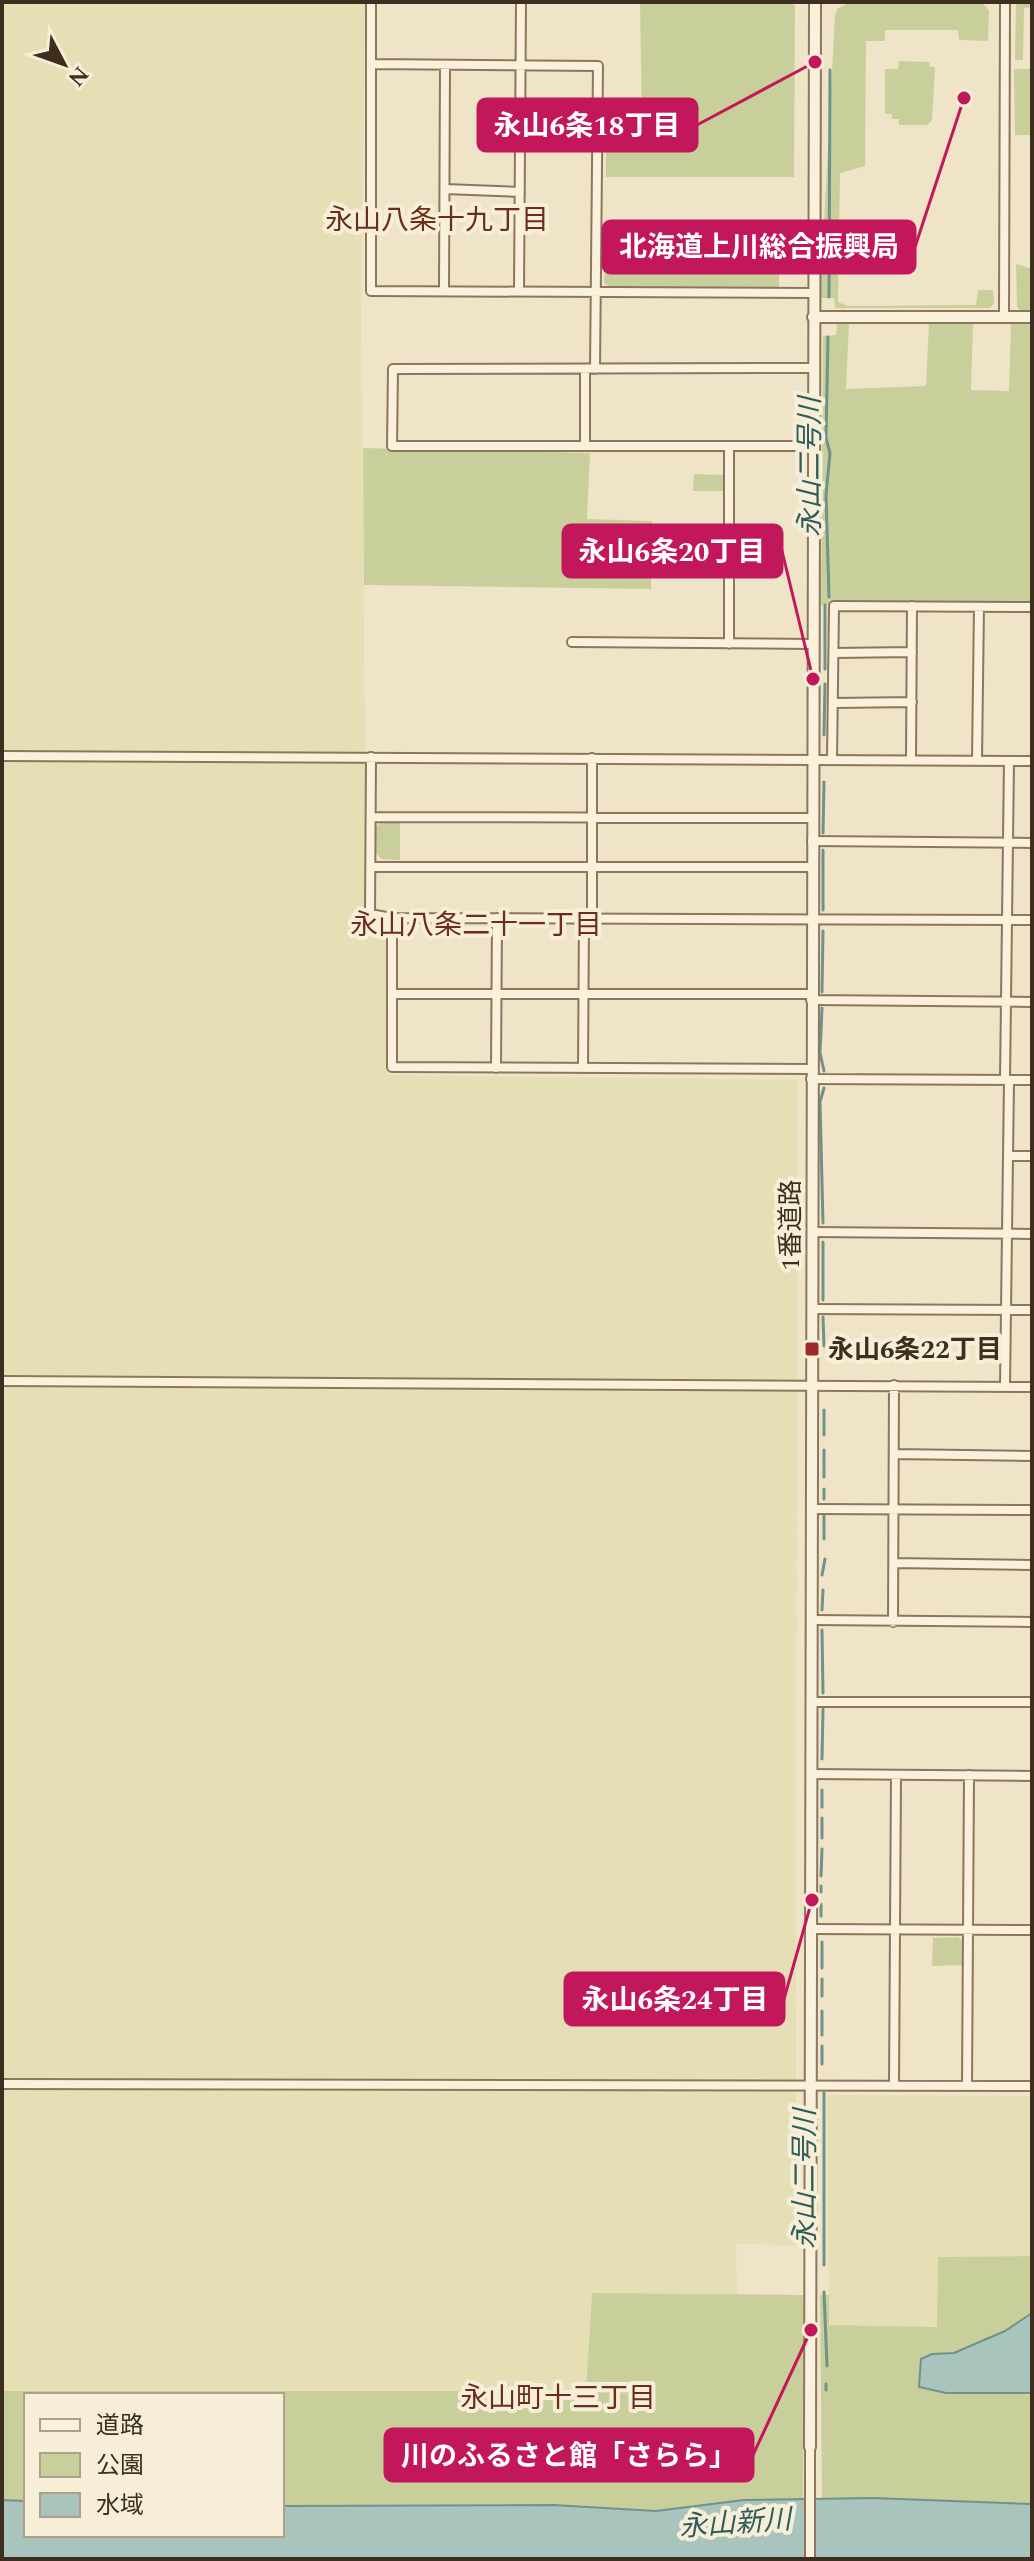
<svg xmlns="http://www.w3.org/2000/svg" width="1034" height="2561" font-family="Spectral,'Noto Sans JP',serif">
  <rect width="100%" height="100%" fill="#f0e4c8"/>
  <path fill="#e6deb5" d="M2 2H365L361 320 365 747 370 932 391 931 387 1075 797 1080 796 2245 736 2244 737 2294 592 2293 586 2391H2Z
    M827 2095 1032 2096V2256L938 2257 937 2327 829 2325Z"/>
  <path fill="#c9cf9b" d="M640 2H791L795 6 794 177H606V127L642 126Z
    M1016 2H1032V7L1024 8 1023 60H1015Z
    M848 3H982L989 10 988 41 959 40 958 30H885V41H866L865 166 840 173 838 302 848 306 976 305 978 290H993L994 303 990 308H835L834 298H820L835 16 837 9Z
    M899 61 929 62 930 67H935L932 120 928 125H899V119H892V114H885V69H898Z
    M1014 69H1032V135H1015Z
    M779 255V288L610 287 604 283 605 256Z
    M1016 264 1032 269V311H1021L1017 307Z
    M1011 322 1032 323V605H821L823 336 836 335 837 324 849 323 846 389 926 386 929 323H973L971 390 1009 391Z
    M363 448 590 453 587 519 652 521 651 589 364 585Z
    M694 474 723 475V491H693Z
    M382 821H400V860L381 859 376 853V827Z
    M958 1937 963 1941 962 1965 932 1966 933 1938Z
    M1032 2256V2504L822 2499 820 2295H829V2325L937 2327 938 2257Z
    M592 2293 804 2295 803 2499 744 2500 656 2511 553 2505 282 2506V2395H26V2501L2 2500V2391H586Z"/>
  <path fill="#a9c4bc" stroke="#6f938a" stroke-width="2" d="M1032 2313V2393H946L919 2387 921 2359 932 2354 954 2353 1005 2331Z
    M873 2498 1032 2504V2559H2V2500L26 2501V2535H282V2506L553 2505 656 2511 744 2500Z"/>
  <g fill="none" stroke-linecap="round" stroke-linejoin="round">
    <path stroke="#6f938a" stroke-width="3" d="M829 297 830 70
      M828 337 826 438 830 453 826 495 829 597
      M825 669V605
      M824 735 825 684
      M823 833 824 782
      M823 850V910
      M822 992 823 931
      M822 1008 820 1053 824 1071
      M823 1223 820 1102 824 1088
      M823 1300V1242
      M823 1317 824 1346
      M824 1435V1410
      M824 1450V1477
      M824 1499V1489
      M824 1516V1539
      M822 1575 825 1559
      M822 1610 823 1590
      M822 1630 823 1693
      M822 1759 823 1709
      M822 1807V1790
      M822 1838V1818
      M821 1876 822 1849
      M821 1892V1886
      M821 1916V1904
      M822 1942V1968
      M822 1996V1979
      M822 2035V2011
      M822 2064V2046
      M824 2265V2093
      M824 2292 827 2366
      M826 2390V2384"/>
    <defs>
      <path id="minor" d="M371 2V291L813 293
        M371 64 598 66 595 369
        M445 189 520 192
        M444 291 445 65
        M519 291 521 2
        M1004 316 1005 2
        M813 368 393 369 392 446H813
        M585 445V369
        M572 642 812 644
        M729 644V446
        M834 653 912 652
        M834 703 912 702
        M2 756 1032 761
        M371 757 370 914 392 918 1032 920
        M832 759 834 606 1032 607
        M977 759 979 607
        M911 760 912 606
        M372 817 811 818
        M812 841 1032 843
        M372 867H811
        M392 918V1067L811 1069
        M592 918V758
        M392 994H811
        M811 1000 1032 1002
        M496 1068 497 918
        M583 1068 584 918
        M811 1079 1032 1080
        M1005 1080 1009 761
        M1009 1156H1032
        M812 1232 1032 1234
        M812 1309 1032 1310
        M2 1381 1032 1387
        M1005 1386 1009 1081
        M894 1454 1032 1456
        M813 1509 1032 1510
        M894 1563 1032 1565
        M813 1620 1032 1622
        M893 1622 894 1385
        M813 1702H1032
        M812 1774 1032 1776
        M813 1929 1032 1930
        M2 2084 1032 2086
        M894 2085 896 1775
        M967 2086 969 1775
        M810 2559V2447"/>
      <path id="tertiary" d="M813 317H1032
        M810 2447 815 2"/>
    </defs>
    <use href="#minor" stroke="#8d765c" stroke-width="12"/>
    <use href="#tertiary" stroke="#8d765c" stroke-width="14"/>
    <use href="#minor" stroke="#faf1dc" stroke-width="8"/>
    <use href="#tertiary" stroke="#faf1dc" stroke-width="10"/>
  </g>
  <rect fill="#9e2a2b" stroke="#f7eed8" stroke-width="3" x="804" y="1341" width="16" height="16" rx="4"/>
  <g text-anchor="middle" stroke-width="8" stroke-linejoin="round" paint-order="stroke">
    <g font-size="26" fill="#3d2e20" stroke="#f7eed8">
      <text transform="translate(790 1225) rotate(-90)" y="9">1番道路</text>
    </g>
    <g font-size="26" font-weight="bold" fill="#3d2e20" stroke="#f7eed8" text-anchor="start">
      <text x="828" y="1358">永山6条22丁目</text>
    </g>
    <g font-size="28" fill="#6b2e1e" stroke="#f7eed8">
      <text x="437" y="229">永山八条十九丁目</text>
      <text x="476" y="934">永山八条二十一丁目</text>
      <text x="558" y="2407">永山町十三丁目</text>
    </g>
    <g font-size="28" font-style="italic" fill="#2f5d5a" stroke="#f7eed8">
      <text transform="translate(809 467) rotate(-90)" y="10">永山二号川</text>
      <text transform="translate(804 2179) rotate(-90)" y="10">永山二号川</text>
      <text transform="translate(735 2522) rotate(-4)" y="10">永山新川</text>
    </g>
  </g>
  <path fill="none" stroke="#c2185b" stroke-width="3" d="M815 62L697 125M964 98L915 247M813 679L782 551M812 1900L784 1999M811 2330L753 2455"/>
  <g fill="#c2185b" stroke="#f7eed8" stroke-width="3">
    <circle cx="815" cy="62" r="8"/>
    <circle cx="964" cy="98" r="8"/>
    <circle cx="813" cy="679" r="8"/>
    <circle cx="812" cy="1900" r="8"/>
    <circle cx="811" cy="2330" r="8"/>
  </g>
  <g fill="#c2185b" stroke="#c2185b" stroke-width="3">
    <rect x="478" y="99" width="219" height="52" rx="8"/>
    <rect x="603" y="221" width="312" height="52" rx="8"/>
    <rect x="563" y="525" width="219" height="52" rx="8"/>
    <rect x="565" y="1973" width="219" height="52" rx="8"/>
    <rect x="385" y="2429" width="368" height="52" rx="8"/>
  </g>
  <g font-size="28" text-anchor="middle" font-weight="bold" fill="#fff">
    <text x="587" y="135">永山6条18丁目</text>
    <text x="759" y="256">北海道上川総合振興局</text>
    <text x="672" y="561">永山6条20丁目</text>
    <text x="675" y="2009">永山6条24丁目</text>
    <text x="569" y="2465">川のふるさと館「さらら」</text>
  </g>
  <rect width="1034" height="2561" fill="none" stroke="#3d2e20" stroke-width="8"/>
  <rect x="24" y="2393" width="260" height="144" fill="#f7eed8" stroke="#ada18e" stroke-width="2"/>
  <rect x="40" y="2419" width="40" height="12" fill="#faf1dc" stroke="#ada18e" stroke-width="2"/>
  <text x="96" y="2433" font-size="24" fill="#3d2e20">道路</text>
  <rect x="40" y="2453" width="40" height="24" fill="#c9cf9b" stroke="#ada18e" stroke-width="2"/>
  <text x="96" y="2473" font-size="24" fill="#3d2e20">公園</text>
  <rect x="40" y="2493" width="40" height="24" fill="#a9c4bc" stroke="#ada18e" stroke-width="2"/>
  <text x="96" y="2513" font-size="24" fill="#3d2e20">水域</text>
  <g transform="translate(64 64) rotate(131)" stroke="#f7eed8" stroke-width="6" paint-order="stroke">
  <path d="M0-6L14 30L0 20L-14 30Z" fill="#3d2e20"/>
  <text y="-12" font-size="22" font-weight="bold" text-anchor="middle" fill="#3d2e20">N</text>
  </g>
</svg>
